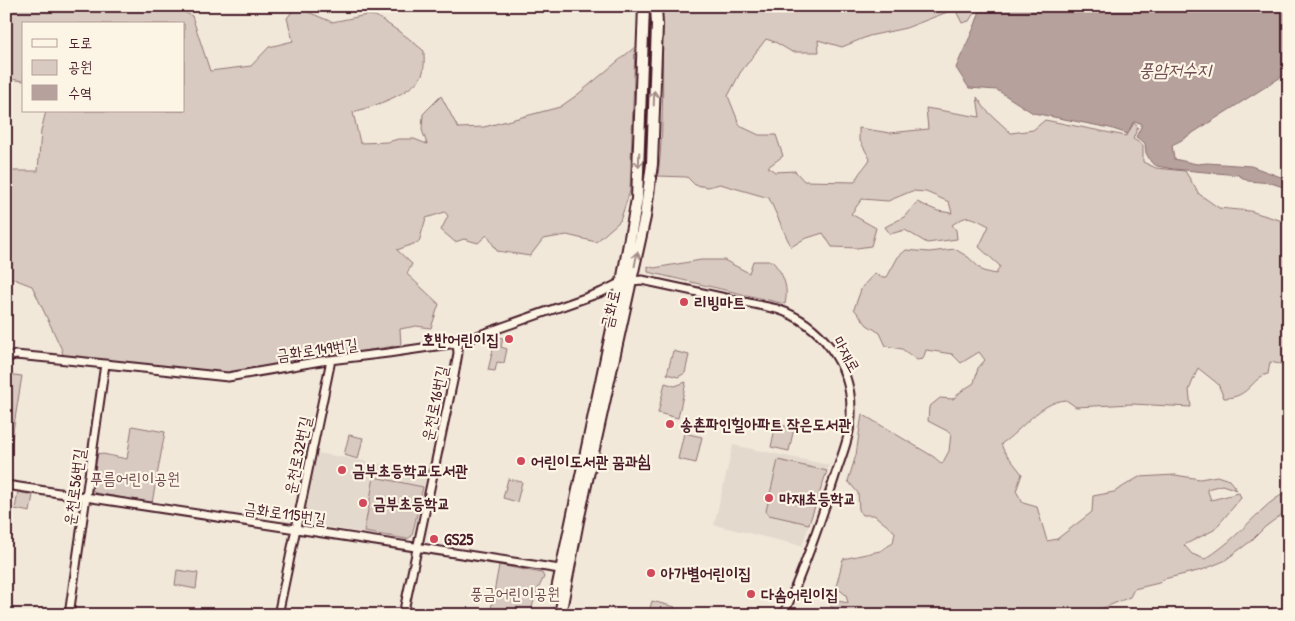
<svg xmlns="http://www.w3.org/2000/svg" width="1295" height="621" font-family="'Patrick Hand','Poor Story',sans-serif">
  <rect width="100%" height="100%" fill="#f1e8da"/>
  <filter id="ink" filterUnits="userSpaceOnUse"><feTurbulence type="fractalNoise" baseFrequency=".02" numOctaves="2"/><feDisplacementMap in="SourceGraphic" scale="10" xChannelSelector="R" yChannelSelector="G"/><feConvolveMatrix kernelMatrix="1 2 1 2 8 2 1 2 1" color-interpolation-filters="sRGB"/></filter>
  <g filter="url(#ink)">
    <path fill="#e4d9cd" d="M733 445 829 465 802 546 714 525Z
      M318 453 427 472 412 536 407 539 306 524 303 520Z"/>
    <path fill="#d8cac0" stroke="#917476" d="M6 6H172L192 16 210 71 251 66 269 47 293 41 287 18 296 7 332 22 367 15 376 16 407 37 424 51C424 59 425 68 422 75 412 94 372 107 353 112L360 143 388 142 398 139H414L427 144 422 130 423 114 441 96 458 128 484 127 560 107 577 95 635 47 630 191 620 221 596 242 567 235 543 239 530 256 497 251 487 235 478 243 464 239 455 242 441 230 448 216 445 212 426 218 419 242 397 250 412 264 407 274 439 304 431 328 416 326 400 329 401 345 228 373 63 356 62 350 32 286 6 276V171H38L41 131 46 111H184V24H24V81L10 79 6 80Z
      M662 6H974V13L969 21 962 23 955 9 906 28 869 36 842 47 818 40 819 52H792L775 42 766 39 740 73 728 96 740 126 759 135H776L783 156 768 167 775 172 795 171 804 181 855 182C859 171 865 168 870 159L859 139V128L890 133 928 129 926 108 980 117 977 97 986 110 1011 133 1033 130 1045 120 1126 136 1134 123 1138 127 1133 139 1143 145V162L1156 168 1185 171 1199 194 1219 208 1250 211 1289 223V359L1280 364 1270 362 1268 374C1252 377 1250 398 1224 398L1218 384 1198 368 1189 390 1191 407 1132 404 1076 407 1066 400C1040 402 1022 430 1001 444L1004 451 1022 474 1016 491 1023 503 1037 507 1047 541 1057 539 1092 512 1093 496 1114 492 1139 477 1175 475 1200 479 1217 476 1229 480 1237 490 1222 485 1207 489 1211 500 1239 493 1241 498 1214 530 1184 545 1192 554 1205 559C1228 545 1244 527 1263 509 1271 501 1280 496 1289 490V503L1285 512 1265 527 1251 541 1224 561 1202 570 1164 579 1159 583 1134 589 1130 597 1086 615H839L830 605 833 600 848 603 846 595 836 587 843 559 880 551 893 543 895 532 874 515H863L859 510 858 493 848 481 856 455 862 414 934 457 942 464 949 451 951 433 928 421 929 407 940 398 953 399 963 390 974 383 978 368 985 360 979 352 961 363 952 354 926 350 923 359 917 360 902 349 886 346 880 333 867 325 854 309 862 287 875 273 880 277H887L898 257 906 250 929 252 955 249 968 257 983 271 996 274 1000 266 979 247 989 226C971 217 969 213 952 225L956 230 957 239 927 243 905 230 890 234 885 227 904 217 917 202 938 211 952 213 949 202 926 192 912 191 888 201 862 199 851 214 876 228 871 246 857 248 832 247 823 233 804 239 791 247 769 198 720 184 708 187 695 185 687 177 658 176C665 120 662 62 662 6Z
      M701 260H724L749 273 753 261H772C783 273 789 287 785 304L648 272V266L654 268Z
      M496 337 503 338 501 347 507 349 504 363 497 362 495 371 488 370Z
      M673 351 689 355 685 373 678 377 667 374Z
      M6 374 22 376 6 474Z
      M686 382 678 418 658 413 665 383 675 386Z
      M776 424 794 428 789 451 771 447Z
      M132 426 165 432 152 503 95 493 92 489 98 453 127 459Z
      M684 433 702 437 696 463 678 459Z
      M349 435 363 438 358 459 344 455Z
      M778 460 827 471 809 524 769 515 766 511Z
      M374 477 423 487 412 536 407 539 364 532Z
      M508 479 522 482 517 502 503 498Z
      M18 492 33 495 30 512 15 509Z
      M499 565 542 573 544 577 536 593 530 615H490Z
      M177 570 198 573 196 589 175 585Z
      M652 601 675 607 673 615H648Z"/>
    <path fill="#b6a19c" stroke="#8b6d6f" d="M981 6H1289V72L1180 141 1172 145 1174 159 1197 164 1207 163 1251 166 1289 180V189L1271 183 1248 181 1238 175 1173 169 1157 166 1151 162 1146 153 1145 143 1136 137 1141 127V123L1133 122 1128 134 1110 128 1033 113 997 90 969 88 956 68C964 47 976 28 981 6Z"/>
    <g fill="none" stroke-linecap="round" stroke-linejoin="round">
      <defs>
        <path id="street" d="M6 358 15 355 48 358 228 377 321 361 388 353 457 343 602 292 622 282 642 280 777 309C820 323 851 364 851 409 852 432 842 455 835 476 820 523 804 570 783 615
          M6 485 560 569
          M69 615 105 364
          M278 615 331 360
          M403 615 454 376 458 353 457 343"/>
        <path id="secondary" d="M556 594 622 282 637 199 644 6
          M560 615 578 521 645 217 652 164 657 25 656 6"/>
      </defs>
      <use href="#street" stroke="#4a1f2b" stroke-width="11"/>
      <use href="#secondary" stroke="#4a1f2b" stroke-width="14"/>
      <use href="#street" stroke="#fcf5e5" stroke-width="7"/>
      <use href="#secondary" stroke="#fcf5e5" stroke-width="10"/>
    </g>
    <defs><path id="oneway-shaft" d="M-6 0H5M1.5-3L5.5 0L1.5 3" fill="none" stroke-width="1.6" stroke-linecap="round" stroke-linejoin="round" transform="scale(1.25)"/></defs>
    <g stroke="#a38a88">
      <use href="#oneway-shaft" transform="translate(654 98) rotate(-88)"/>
      <use href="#oneway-shaft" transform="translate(639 160) rotate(92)"/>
      <use href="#oneway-shaft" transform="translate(636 259) rotate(-79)"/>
    </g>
  </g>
  <g fill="#d1495b" stroke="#fcf5e5" stroke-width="2">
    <circle cx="684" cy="302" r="5"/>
    <circle cx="509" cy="339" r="5"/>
    <circle cx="670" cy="424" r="5"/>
    <circle cx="521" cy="461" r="5"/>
    <circle cx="342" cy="470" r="5"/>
    <circle cx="769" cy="498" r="5"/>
    <circle cx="363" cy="503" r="5"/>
    <circle cx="434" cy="539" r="5"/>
    <circle cx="651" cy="573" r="5"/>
    <circle cx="751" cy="594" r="5"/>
  </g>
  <g text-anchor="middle" stroke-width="4.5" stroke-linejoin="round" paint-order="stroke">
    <g font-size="16" font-weight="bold" fill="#4a1f2b" stroke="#fcf5e5" text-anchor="start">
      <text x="694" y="308">리빙마트</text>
      <text x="499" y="345" text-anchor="end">호반어린이집</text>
      <text x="680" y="430">송촌파인힐아파트 작은도서관</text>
      <text x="531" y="467">어린이도서관 꿈과쉼</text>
      <text x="352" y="476">금부초등학교도서관</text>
      <text x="779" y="504">마재초등학교</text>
      <text x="373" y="509">금부초등학교</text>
      <text x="444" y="545">GS25</text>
      <text x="661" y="579">아가별어린이집</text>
      <text x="761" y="600">다솜어린이집</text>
    </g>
    <g font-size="16" fill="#4a1f2b" stroke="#fcf5e5">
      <text transform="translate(610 309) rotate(-77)" y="6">금화로</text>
      <text transform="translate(317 349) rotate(-8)" y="6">금화로149번길</text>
      <text transform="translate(847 354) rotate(61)" y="6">마재로</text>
      <text transform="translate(434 403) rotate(-78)" y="6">운천로16번길</text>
      <text transform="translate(297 455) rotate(-78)" y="6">운천로32번길</text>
      <text transform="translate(74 487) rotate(-82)" y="6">운천로56번길</text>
      <text transform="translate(285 513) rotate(8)" y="6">금화로115번길</text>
    </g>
    <g font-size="16" fill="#6e4a50" stroke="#fcf5e5">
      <text x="135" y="484">푸름어린이공원</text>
      <text x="515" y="599">풍금어린이공원</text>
    </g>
    <g font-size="18" font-style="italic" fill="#704c53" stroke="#fcf5e5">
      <text x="1175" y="76">풍암저수지</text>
    </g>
  </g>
  <rect width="1295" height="621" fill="none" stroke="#fcf5e5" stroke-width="25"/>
  <rect x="12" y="12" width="1270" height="596" fill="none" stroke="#4a1f2b" stroke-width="2" filter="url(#ink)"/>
  <rect x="22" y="22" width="162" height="90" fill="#fcf5e5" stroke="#b59f9b"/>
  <rect x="32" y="39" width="25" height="8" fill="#fcf5e5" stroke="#b59f9b"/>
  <text x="68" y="48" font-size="15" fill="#4a1f2b">도로</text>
  <rect x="32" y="60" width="25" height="15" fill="#d8cac0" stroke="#b59f9b"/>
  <text x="68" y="72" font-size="15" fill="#4a1f2b">공원</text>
  <rect x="32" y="85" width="25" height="15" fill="#b6a19c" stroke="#b59f9b"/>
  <text x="68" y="98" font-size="15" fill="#4a1f2b">수역</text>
</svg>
